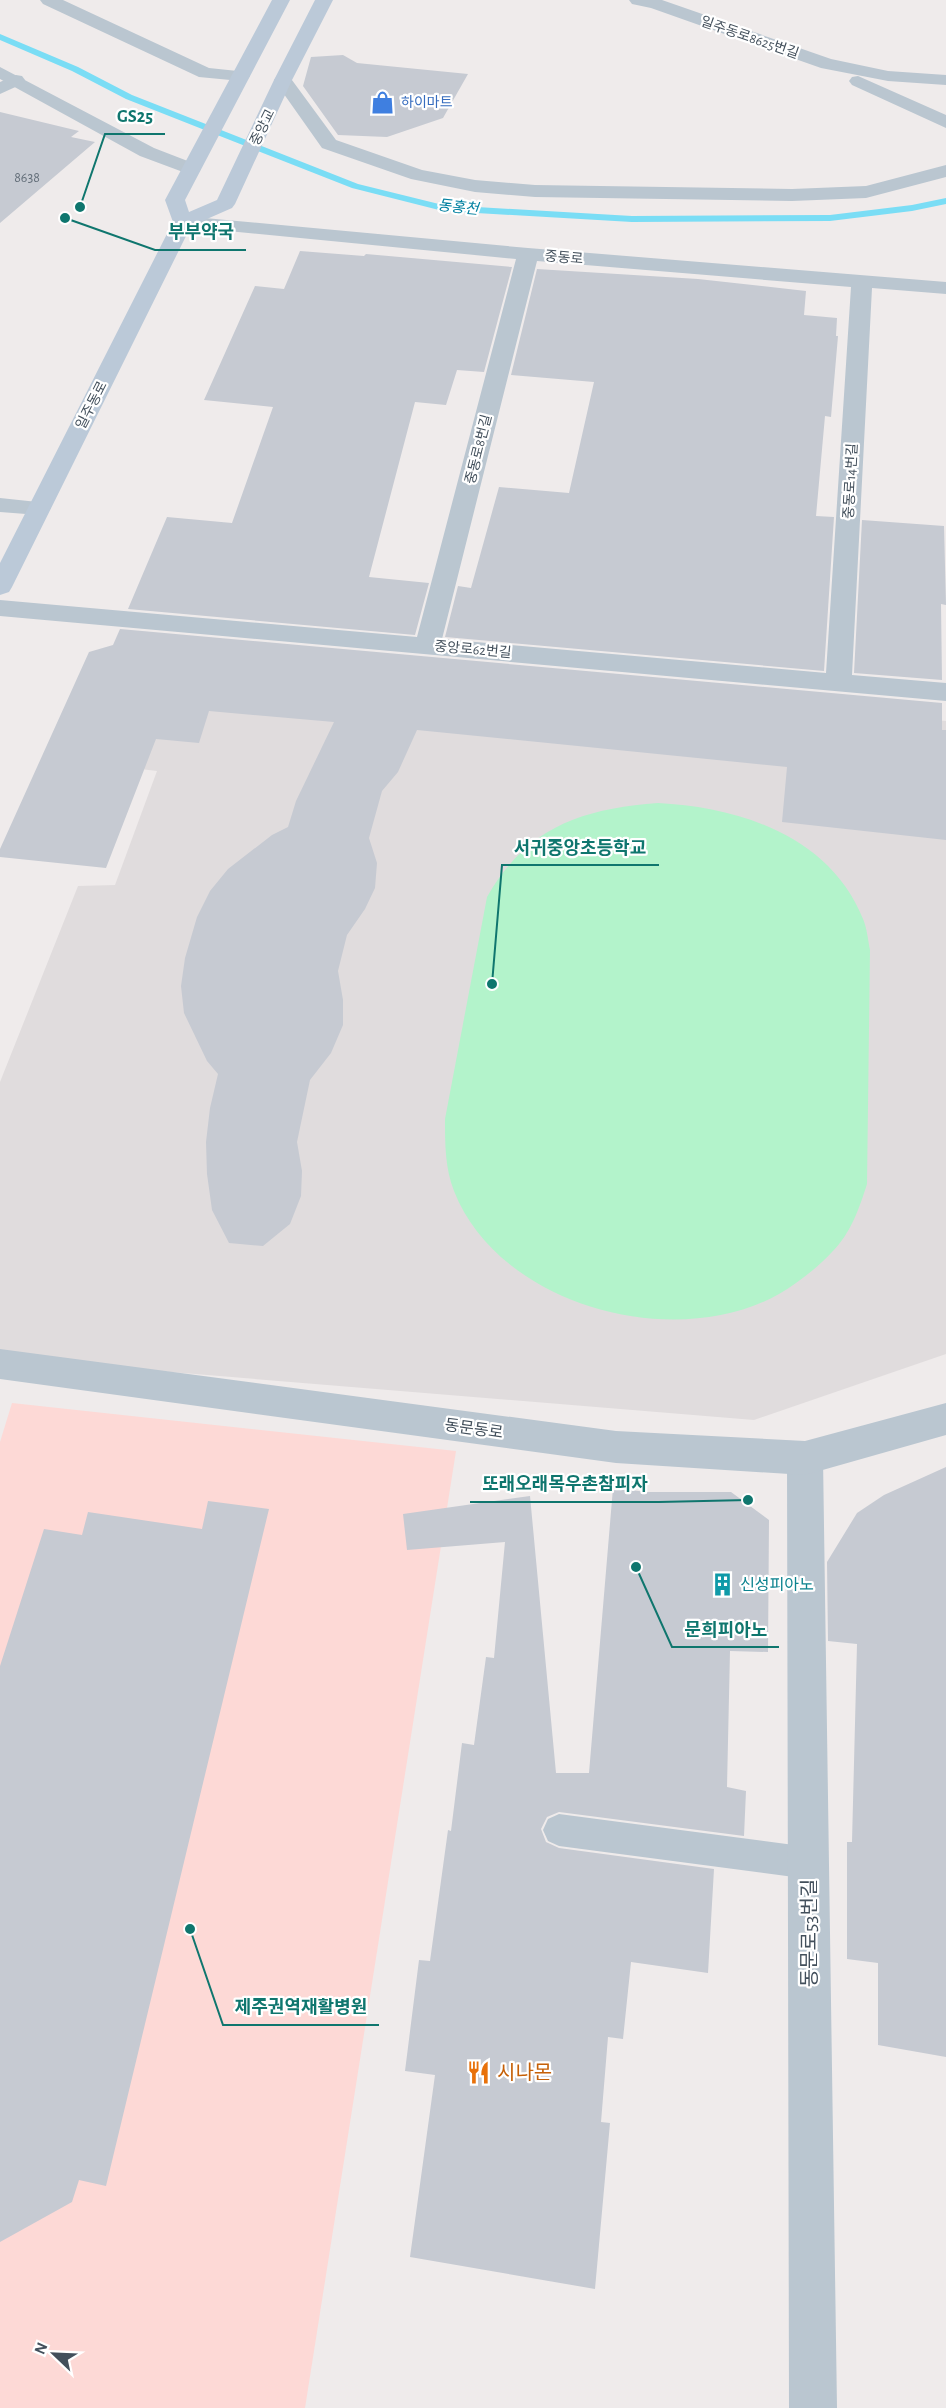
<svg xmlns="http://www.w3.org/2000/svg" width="946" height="2408" font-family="'Alegreya Sans','Noto Sans KR',sans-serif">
  <rect width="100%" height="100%" fill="#efebeb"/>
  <path fill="#e0dcdd" d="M150 647 946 721V1354L754 1420 0 1358V1082L78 886 115 885 157 771 99 764Z"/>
  <path fill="#fdd9d6" d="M12 1403 456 1451 305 2408H0V1442Z"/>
  <path fill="#b3f3cb" d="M658 803C739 807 830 836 863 919 867 928 868 940 870 950L867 1184C859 1209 851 1233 832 1252 817 1268 798 1283 779 1294 675 1353 499 1306 454 1191 445 1168 445 1144 445 1119L487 897C527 827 581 809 658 803Z"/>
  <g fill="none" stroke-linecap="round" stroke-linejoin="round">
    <path fill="#7addf5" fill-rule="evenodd" d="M0 34 78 67 132 95 358 184 443 205 632 216 830 215 912 205 946 198V204L912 211 830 221 632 222 443 211 352 188 126 99 72 71 0 40Z"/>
  </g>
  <path fill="#c6cad2" d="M343 55 357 63 468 74 443 118 387 137 338 135 303 86 311 57Z
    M0 112 79 131 71 137 95 142 0 223Z
    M300 251 364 256 366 254 512 267 484 372 457 370 446 405 415 402 369 577 429 583 415 635 128 609 167 517 232 523 273 407 204 400 255 286 284 289Z
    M537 269 698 279 806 291 804 315 837 318 836 336H838L831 417 825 416 816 516 834 517 824 671 445 637 458 586 471 588 499 487 569 493 594 382 511 375Z
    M862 520 944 526 946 605 941 604 942 680 854 673Z
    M120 629 942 703V730H946V840L782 822 787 767 417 730 398 772 382 791 369 838 377 863 375 888 365 909 347 935 338 971 343 1000V1025L331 1053 310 1080 297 1142 302 1171 301 1196 290 1224 263 1246 229 1243 212 1210 207 1174 206 1142 210 1108 218 1074 207 1061 184 1013 181 986 185 958 197 917 210 891 228 869 272 835 288 827 296 801 334 722 209 711 199 743 156 739 106 868 0 857V849L89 652 113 645Z
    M946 1467V2057L878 2045V1963L847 1959V1842H852L857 1644 828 1641 827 1562 857 1513 884 1495Z
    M613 1488 647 1492H731L769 1520 768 1652 730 1651 727 1787 746 1791 744 1836 559 1812 547 1817 541 1829 546 1842 559 1848 714 1869 708 1973 631 1962 623 2039 608 2037 601 2122 610 2123 595 2289 410 2257 435 2075 405 2071 419 1960 430 1961 448 1830 451 1831 462 1743 474 1745 486 1657 494 1658 505 1542 407 1550 403 1514 530 1496 556 1773H589Z
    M208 1501 269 1509 106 2186 79 2180 72 2202 0 2242V1666L44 1529 82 1535 88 1512 202 1529Z"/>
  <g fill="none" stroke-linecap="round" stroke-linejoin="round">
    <path fill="#bac6d0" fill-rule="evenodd" d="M559 1814 809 1847 820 1852 825 1863 820 1874 809 1879 559 1846 548 1841 543 1830 548 1819Z"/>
    <path fill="#bac6d0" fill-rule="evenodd" d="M40 0H63L209 68 247 72 250 76 247 80 241 81 199 77 43 4Z
      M629 0H662L831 59 888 71 946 75V85L888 81 821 68 651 8 632 4Z
      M16 75 22 76 25 80 22 84 0 94V82Z
      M283 75 289 76 336 140 422 170 475 180 535 185 792 189 866 186 946 165V177L866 198 792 201 535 197 475 192 411 179 322 148 274 80 277 76Z
      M858 76 946 115V128L852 85 849 81 852 77Z
      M183 216 528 248 946 282V294L872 288 852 675 946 683V701L0 616V600L417 637 516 259 176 226 173 222 176 218ZM537 261 851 287 826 673 442 639Z
      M0 498 47 503 51 508 47 513 39 515 0 512Z
      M805 1441 818 1446 823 1458 837 2408H789L787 1458 792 1446Z"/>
    <path fill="#bac6d0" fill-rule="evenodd" d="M0 67 154 148 198 165 201 169 198 173 191 175 140 156 0 79Z
      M0 1349 616 1431 805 1441 946 1403V1435L805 1475 616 1463 0 1379Z"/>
    <path fill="#bbc9d8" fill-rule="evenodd" d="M272 0H290L185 200 189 212 217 200 274 80 315 0H333L292 80 235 204 232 208 191 226 12 587 9 592 0 595V563L173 222 165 200Z"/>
  </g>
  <defs>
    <symbol id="shop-bare" viewBox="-9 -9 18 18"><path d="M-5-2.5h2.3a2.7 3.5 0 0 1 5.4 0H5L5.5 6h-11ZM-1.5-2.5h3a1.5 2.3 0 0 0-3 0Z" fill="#3f7fe0" stroke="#fff" stroke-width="2.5" paint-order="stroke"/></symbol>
    <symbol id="building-bare" viewBox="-9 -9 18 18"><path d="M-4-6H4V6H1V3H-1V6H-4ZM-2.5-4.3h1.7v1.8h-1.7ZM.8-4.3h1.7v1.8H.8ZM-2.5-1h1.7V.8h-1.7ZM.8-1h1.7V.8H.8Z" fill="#0f9aa8" stroke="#fff" stroke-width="2.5" paint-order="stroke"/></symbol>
    <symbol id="restaurant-bare" viewBox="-9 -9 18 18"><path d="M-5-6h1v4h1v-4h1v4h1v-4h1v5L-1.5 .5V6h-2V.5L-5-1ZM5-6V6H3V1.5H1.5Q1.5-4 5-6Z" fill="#e8710a" stroke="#fff" stroke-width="2.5" paint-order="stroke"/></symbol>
  </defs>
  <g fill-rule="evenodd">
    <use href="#shop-bare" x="366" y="86" width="33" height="33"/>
    <use href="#building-bare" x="706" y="1568" width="33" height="33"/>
    <use href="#restaurant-bare" x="462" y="2056" width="33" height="33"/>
  </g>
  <g text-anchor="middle" stroke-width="4.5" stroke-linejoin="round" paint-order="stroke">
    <g font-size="14" fill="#424f5b" stroke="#fff">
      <text transform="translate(750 37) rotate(19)" y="5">일주동로8625번길</text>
      <text transform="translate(262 127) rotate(-64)" y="5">중앙교</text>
      <text transform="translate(564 257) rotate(5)" y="5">중동로</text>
      <text transform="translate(91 405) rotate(-63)" y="5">일주동로</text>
      <text transform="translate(478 449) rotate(-76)" y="5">중동로8번길</text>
      <text transform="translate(850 481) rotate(-87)" y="5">중동로14번길</text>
      <text transform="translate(473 649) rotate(5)" y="5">중앙로62번길</text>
    </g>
    <g font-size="14" fill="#366cbe" stroke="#fff" text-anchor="start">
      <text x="401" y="107">하이마트</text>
    </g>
    <g font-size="14" fill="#636e79">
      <text x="27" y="182">8638</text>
    </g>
    <g font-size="15" font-style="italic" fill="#0280a0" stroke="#fff">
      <text transform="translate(458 207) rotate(6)" y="5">동홍천</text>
    </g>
    <g font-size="16" fill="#424f5b" stroke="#fff">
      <text transform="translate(474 1428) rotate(8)" y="6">동문동로</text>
    </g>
    <g font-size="16" fill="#0d838f" stroke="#fff" text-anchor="start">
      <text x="740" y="1590">신성피아노</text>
    </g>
    <g font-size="20" fill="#424f5b" stroke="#fff">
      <text transform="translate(809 1933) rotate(-90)" y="7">동문로53번길</text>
    </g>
    <g font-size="20" fill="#c56008" stroke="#fff" text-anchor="start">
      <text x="497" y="2079">시나몬</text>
    </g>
  </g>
  <path fill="none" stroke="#0f766e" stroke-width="2" d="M80 207L105 134H165M65 218L155 250H246M492 984L502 865H659M748 1500L659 1502H470M636 1567L672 1647H779M190 1929L223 2025H379"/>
  <g fill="#0f766e" stroke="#fff" stroke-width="2">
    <circle cx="80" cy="207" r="6"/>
    <circle cx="65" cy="218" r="6"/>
    <circle cx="492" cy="984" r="6"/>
    <circle cx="748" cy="1500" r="6"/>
    <circle cx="636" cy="1567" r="6"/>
    <circle cx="190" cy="1929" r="6"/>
  </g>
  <g font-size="18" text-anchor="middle" font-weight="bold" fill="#0f766e" stroke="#fff" stroke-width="4.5" stroke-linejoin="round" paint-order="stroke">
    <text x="135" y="122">GS25</text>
    <text x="201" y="238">부부약국</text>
    <text x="580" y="854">서귀중앙초등학교</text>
    <text x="565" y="1490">또래오래목우촌참피자</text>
    <text x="726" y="1636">문희피아노</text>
    <text x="301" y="2013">제주권역재활병원</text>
  </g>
  <g transform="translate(54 2354) rotate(293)" stroke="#ffffff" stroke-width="4.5" paint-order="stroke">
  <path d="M0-4.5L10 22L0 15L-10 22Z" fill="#424f5b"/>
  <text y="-9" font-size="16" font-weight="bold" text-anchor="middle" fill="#424f5b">N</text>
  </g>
</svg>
